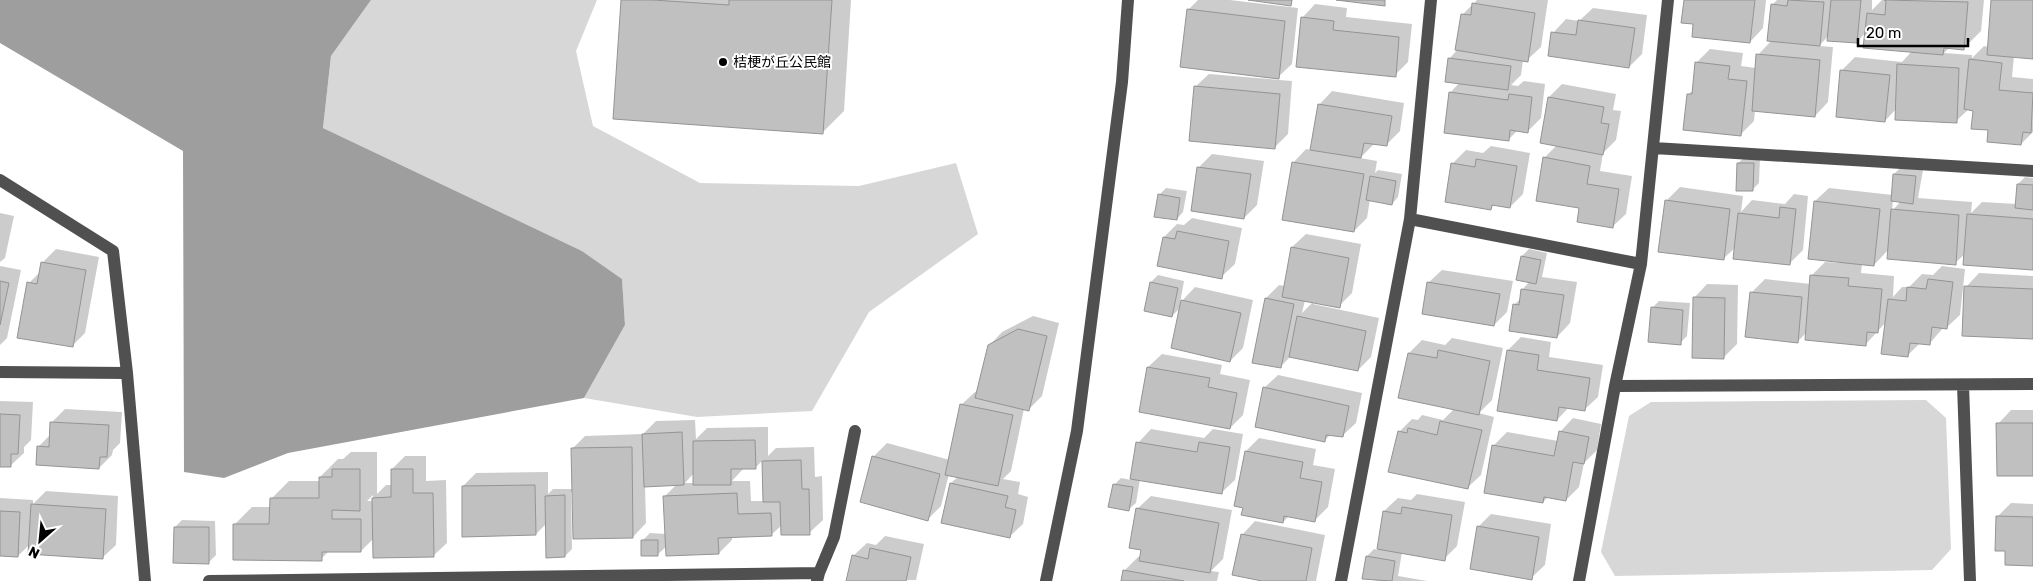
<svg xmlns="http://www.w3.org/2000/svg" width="2033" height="581" font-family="Rubik,'Noto Sans JP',sans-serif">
  <rect width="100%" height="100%" fill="#fff"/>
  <path fill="#d7d7d7" d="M371 0H597L576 51 593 126 700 183 859 186 956 163 978 234 869 312 812 411 697 417 584 398 625 325 622 279 582 251 323 128 331 56Z
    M1926 400 1946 418 1951 549 1932 570 1615 576 1601 552 1629 416 1651 402Z"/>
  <path fill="#9e9e9e" d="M0 0H371L331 56 323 128 582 251 622 279 625 325 584 398 288 453 224 478 184 472 183 151 0 43Z"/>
  <path fill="#0003" fill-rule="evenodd" d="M622 0H851L844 111 823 132Z
    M1198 0H1230L1298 8 1292 64 1278 77 1188 10Z
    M1477 0H1548L1541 47 1527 60H1523L1521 75 1511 85 1518 86 1524 81 1545 84 1541 118 1527 132 1518 130 1508 140 1450 93 1460 82 1449 59 1458 49 1462 15Z
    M1685 0H1766L1763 28 1750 42 1694 23Z
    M1777 0H1872V10L1882 0H1984L1981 31 1963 49 1949 48 1944 53 1972 55V58L1984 46 1989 47 1993 0H2033V57L2014 56 2012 77 2033 79V132L2021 144 1990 129 1975 110 1969 109 1956 121 1896 109 1885 121 1841 71 1855 57 1902 62 1912 51 1866 32 1857 42 1829 35 1819 46 1833 47 1828 102 1815 116 1755 110 1754 121 1740 135 1688 95 1693 90 1696 63 1710 49 1743 53 1741 66 1756 68 1758 55 1772 40V5Z
    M1315 4 1347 8 1346 17 1412 24 1408 62 1395 75 1302 18Z
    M1593 8 1647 15 1642 54 1629 67 1553 33 1566 19 1579 21Z
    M1209 74 1292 81 1288 134 1275 147 1195 87Z
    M1562 84 1616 94 1613 110 1621 111 1616 140 1603 153 1600 171 1632 176 1626 214 1612 227 1580 207 1544 158 1557 145 1549 97Z
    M1332 91 1404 103 1400 131 1386 145 1374 144 1360 158 1377 161 1375 173 1378 170 1402 174 1398 197 1392 204 1370 199 1367 218 1354 231 1293 163 1306 149 1312 150 1319 105Z
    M1491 146 1530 153 1523 194 1510 207 1495 204 1490 209 1452 164 1466 150 1483 153Z
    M1212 154 1264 161 1257 205 1244 218 1199 167Z
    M1745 157H1760L1759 183 1752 190 1738 163Z
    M1901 167 1923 170 1918 198 1972 202 1971 213 1982 202 2017 204 2018 184 2025 177 2033 178V269L1966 253 1955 263 1889 249 1874 265 1862 264 1861 273 1894 276 1893 297 1902 287H1909L1922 274 1933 275 1942 266 1965 269 1960 315 1946 328H1943L1930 343 1921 342 1907 356 1886 322 1866 344 1807 332 1798 341 1751 293 1765 279 1811 284 1812 275 1825 262 1840 263 1815 201 1829 188 1893 195 1894 174ZM1893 200 1901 201 1892 211Z
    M1680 187 1743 196 1741 212 1752 200 1785 204 1794 194 1808 196 1803 250 1790 263 1736 247 1723 259 1666 201Z
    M1166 188 1187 191 1183 212 1177 219 1159 195Z
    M0 213 14 216 5 258 0 262Z
    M1192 218 1242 228 1235 264 1221 277 1164 237 1177 224 1184 225Z
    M1306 234 1361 244 1352 293 1339 306 1305 300 1302 313 1313 302V304L1379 318 1371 357 1358 370 1291 356 1281 366 1266 298 1279 285 1285 286 1292 247Z
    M56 249 99 257 85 333 72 346 29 283 41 271 42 263Z
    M1529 249 1547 253 1542 277 1577 282 1570 323 1557 337 1514 305 1521 298 1522 290 1530 281 1522 256Z
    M0 266 21 270 7 338 0 345Z
    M1442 270 1513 281 1507 312 1494 325 1428 283Z
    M1979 273 2033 276V338L1966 287Z
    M1158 275 1184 281 1180 303 1195 287 1253 300 1243 348 1230 361 1181 307 1172 316 1151 282Z
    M1707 284 1738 285 1737 344 1723 358 1694 298Z
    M1659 301 1690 303 1687 336 1680 343 1652 308Z
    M1033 316 1059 323 1042 396 1028 410 1024 409 1011 471 1003 479 1020 482 1018 494 1028 497 1023 524 1009 537 951 483 959 476 949 474 941 506 928 519 873 457 887 443 950 460 961 405 975 392H978L989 346 1002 332Z
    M1521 337 1551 342 1549 357 1603 365 1598 397 1584 410 1569 407 1557 420 1508 350Z
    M1452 338 1503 348 1492 400 1479 413 1494 417 1481 475 1467 488 1399 432 1412 419 1418 420 1422 415 1443 420 1455 408 1409 353 1422 340 1445 345Z
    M1162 354 1222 365 1220 374 1250 380 1243 415 1230 428 1140 411 1148 367Z
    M1278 375 1362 393 1356 423 1342 436 1331 434 1324 441 1264 388Z
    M0 401 33 402 31 440 24 447V453L10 466 0 465Z
    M65 409 122 412 120 443 113 450 112 455 99 468 38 447 51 434 52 422Z
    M2011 410H2033V475L1998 424Z
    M1573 418 1601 424 1597 450 1584 463 1579 487 1566 500 1548 497 1543 502 1493 446 1507 432 1558 441 1560 432Z
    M695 420 696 439 707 428 768 427V456L776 448 814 447 815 477 822 476 823 520 809 533 782 525 771 535 732 536V540L719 553 667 546 657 555 643 540 650 533 666 534 664 497 677 484 645 485 646 523 633 537 573 492H571L572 549 565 556 547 523 536 534 463 486 476 473 548 472V494L553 489H573L572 449 585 436 643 434 656 421ZM763 460 764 501H751L750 481H732L744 468H755ZM694 473 695 483H685Z
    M1151 429 1204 438 1213 429 1243 434 1235 480 1221 493 1140 479 1136 503 1129 509 1114 485 1121 478 1131 480 1138 443Z
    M1259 438 1316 449 1313 465 1335 469 1328 507 1314 521 1289 516 1283 522 1235 505 1246 451Z
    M351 452H377V494L386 485H392V469L405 456H426V481L446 480 447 543 433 556 374 538 361 551 330 550 321 559 234 525 252 507H271V499L289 481H320V477L338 459H343ZM373 495V501H367Z
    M46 491 118 496 116 545 102 558 30 544 18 556 0 555V498L33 500V504Z
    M1417 494 1465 502 1457 546 1444 559 1402 552 1398 576 1427 581H1378L1363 578 1367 556 1374 549 1378 550 1384 511 1398 498 1411 500Z
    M1151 496 1232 510 1223 559 1211 571 1219 572 1217 581H1123L1125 570 1138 557H1141L1142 549 1137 509Z
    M2011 503 2033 504V565L2006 550 1998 516Z
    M1491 514 1551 524 1545 565 1531 578 1478 527Z
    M182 520 215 521 216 555 209 562 175 527Z
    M1255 521 1325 535 1316 581H1268L1242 535Z
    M885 536 924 544 916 580 848 581 853 556 867 543 876 545Z"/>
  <path fill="#c0c0c0" stroke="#949494" d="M621 0H653L729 5V0H832L823 134 613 119Z
    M1248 0H1292L1291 6Z
    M1336 0H1385V6Z
    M1684 0H1755L1750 43 1692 37 1693 24 1681 23Z
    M1788 0 1824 2 1820 46 1767 41 1771 4 1787 6Z
    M1831 0H1861L1857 43 1827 41Z
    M1884 0 1968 2 1964 50 1944 48 1943 55 1863 48 1867 13 1885 15 1886 0Z
    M1991 0H2033V59L1987 55Z
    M1472 3 1535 13 1528 62 1455 50 1461 14 1471 15Z
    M1187 9 1285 21 1279 79 1180 67Z
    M1301 17 1334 21 1333 30 1399 37 1396 77 1296 67Z
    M1578 20 1635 28 1629 68 1548 56 1551 32 1576 35Z
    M1756 54 1820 60 1815 117 1752 111Z
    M1448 58 1511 66 1508 90 1445 82Z
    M1969 59 2002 63 1999 90 2033 93 2031 133 2023 132 2021 145 1987 142 1988 130 1971 129 1973 111 1964 109Z
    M1695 62 1730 66 1728 79 1747 81 1741 136 1683 130 1687 94H1692Z
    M1897 64 1959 68 1957 123 1895 120Z
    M1840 70 1890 75 1885 122 1836 117Z
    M1194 86 1280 94 1275 149 1189 141Z
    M1449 92 1508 100 1509 94 1532 97 1528 133 1510 130 1509 141 1444 133Z
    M1548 97 1604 107 1601 123 1609 124 1603 155 1540 143Z
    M1318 104 1392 116 1387 146 1364 143 1361 158 1310 150Z
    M1543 157 1590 166 1587 184 1619 189 1613 228 1577 222 1579 208 1536 201Z
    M1476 159 1517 166 1510 208 1492 205 1491 210 1445 202 1451 163 1475 167Z
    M1292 162 1364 174 1354 232 1282 220Z
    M1737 163H1754L1753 191H1736Z
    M1197 167 1251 174 1244 219 1191 211Z
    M1893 174 1916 176 1913 204 1891 201Z
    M1370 176 1396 181 1392 205 1366 200Z
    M2017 184 2033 185V210L2015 208Z
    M1158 194 1180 198 1177 220 1154 217Z
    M1665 200 1730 209 1724 260 1658 252Z
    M1814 201 1880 209 1874 266 1808 259Z
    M1780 207 1796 209 1790 265 1733 259 1738 213 1779 218Z
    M1891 209 1959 215 1956 265 1887 259Z
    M1967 214 2033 219V270L1963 265Z
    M1177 231 1229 241 1222 279 1157 266 1163 237 1175 239Z
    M1291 247 1349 258 1340 308 1282 297Z
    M1521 256 1541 260 1536 284 1516 280Z
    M41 262 86 270 73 347 17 338 27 282 37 284Z
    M1810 275 1849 278 1848 286 1882 289 1878 333 1867 332 1866 346 1805 340Z
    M1928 279 1953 282 1947 329 1932 327 1930 345 1910 343 1908 357 1881 354 1888 299 1906 301 1907 287 1926 289Z
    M0 281 9 283 0 325Z
    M1150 282 1178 288 1172 317 1144 311Z
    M1427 282 1500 294 1494 326 1422 314Z
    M1964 286 2033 289V339L1962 336Z
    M1521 289 1564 295 1557 338 1509 331 1513 304 1519 305Z
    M1750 292 1802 297 1798 343 1745 337Z
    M1693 297 1725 298 1724 359 1692 358Z
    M1265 298 1294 304 1281 368 1252 363Z
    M1181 300 1241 313 1230 362 1171 348Z
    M1651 307 1683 310 1681 345 1648 342Z
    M1297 316 1366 331 1358 371 1289 357Z
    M1018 329 1047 336 1029 411 975 398 988 345Z
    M1438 350 1490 361 1479 415 1398 398 1408 353 1437 358Z
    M1507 350 1539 355 1537 370 1590 378 1585 411 1559 407 1557 421 1497 411Z
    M1147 367 1210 378 1208 387 1237 393 1230 429 1139 412Z
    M1263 387 1349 406 1343 437 1326 435 1325 442 1255 427Z
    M960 404 1013 415 998 486 945 475Z
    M0 414 20 415 18 454H11V467H0Z
    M1440 421 1482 430 1468 489 1388 472 1398 431 1407 433 1408 428 1437 435Z
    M50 422 109 425 107 457H100L99 469 36 465 37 446 49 447Z
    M1996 423H2033V476H1997Z
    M1559 431 1589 437 1584 464 1573 462 1566 501 1544 497 1543 503 1484 493 1492 445 1554 456Z
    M682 432 684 485 644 487 642 434Z
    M755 440 756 469H731V485H693V441Z
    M1136 442 1197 452 1199 442 1230 447 1222 494 1130 479Z
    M632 447 633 538 573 539 571 448Z
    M1245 451 1303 462 1300 478 1322 482 1315 522 1284 516 1283 523 1241 515 1243 508 1234 506Z
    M872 456 940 474 928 521 860 502Z
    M801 460 802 489H809L810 535H781L780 502H763L762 461Z
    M332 469H360V511L332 510V519H361V552H322V561L233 560V524H269L270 498H319V477H332Z
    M391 469H413V493H433L434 557 373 558 372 498 391 497Z
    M950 483 1008 496 1005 507 1016 510 1010 538 941 523Z
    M1113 484 1133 487 1129 511 1108 507Z
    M535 485 536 535 462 537V486Z
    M737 493 738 514 771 513 772 536 718 538 719 554 666 556 663 496Z
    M565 495V557L546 558 545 496Z
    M31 504 106 509 103 559 28 554Z
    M1402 507 1452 515 1445 561 1377 549 1383 511 1401 514Z
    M1136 508 1219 523 1210 573 1139 561 1141 550 1129 548Z
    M0 511 20 512 18 557 0 556Z
    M1996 516 2033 517V566L2005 565V551H1995Z
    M1477 526 1539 537 1532 580 1470 569Z
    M174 527H209V564L173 563Z
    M1241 534 1312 548 1306 581H1262L1232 575Z
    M641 540H658V556H641Z
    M870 548 911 557 906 581H846L852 555 868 559Z
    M1366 556 1395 561 1392 581 1362 579Z
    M1123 570 1184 581H1121Z"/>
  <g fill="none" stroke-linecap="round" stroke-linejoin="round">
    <path stroke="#505050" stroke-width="12" d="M1654 148 2033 171
      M0 180 113 251 127 373 145 581
      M1410 219 1641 264
      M0 372 127 373
      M1963 385 1970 581
      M1615 386 2033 384
      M819 573 834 537 855 431
      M209 581 819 573 817 581
      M1046 581 1077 431 1122 82 1128 0
      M1341 581 1410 219 1431 0
      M1579 581 1615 386 1641 264 1668 0"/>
  </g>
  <circle fill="#000" stroke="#fff" stroke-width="2" cx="723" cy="62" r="5"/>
  <g text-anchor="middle" stroke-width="4" stroke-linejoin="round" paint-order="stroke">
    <g font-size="14" fill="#000" stroke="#fff" text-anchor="start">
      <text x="733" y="67">桔梗が丘公民館</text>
    </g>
  </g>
  <g transform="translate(40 541) rotate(207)" stroke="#ffffff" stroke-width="4" paint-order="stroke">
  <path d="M0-4L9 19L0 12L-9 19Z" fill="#000000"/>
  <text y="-8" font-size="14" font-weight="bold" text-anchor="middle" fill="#000000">N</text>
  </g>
  <path d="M1858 38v8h110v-8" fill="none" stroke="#000000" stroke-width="2.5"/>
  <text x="1866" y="38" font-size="15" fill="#000000" stroke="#ffffff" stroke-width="4" paint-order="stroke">20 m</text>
</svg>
